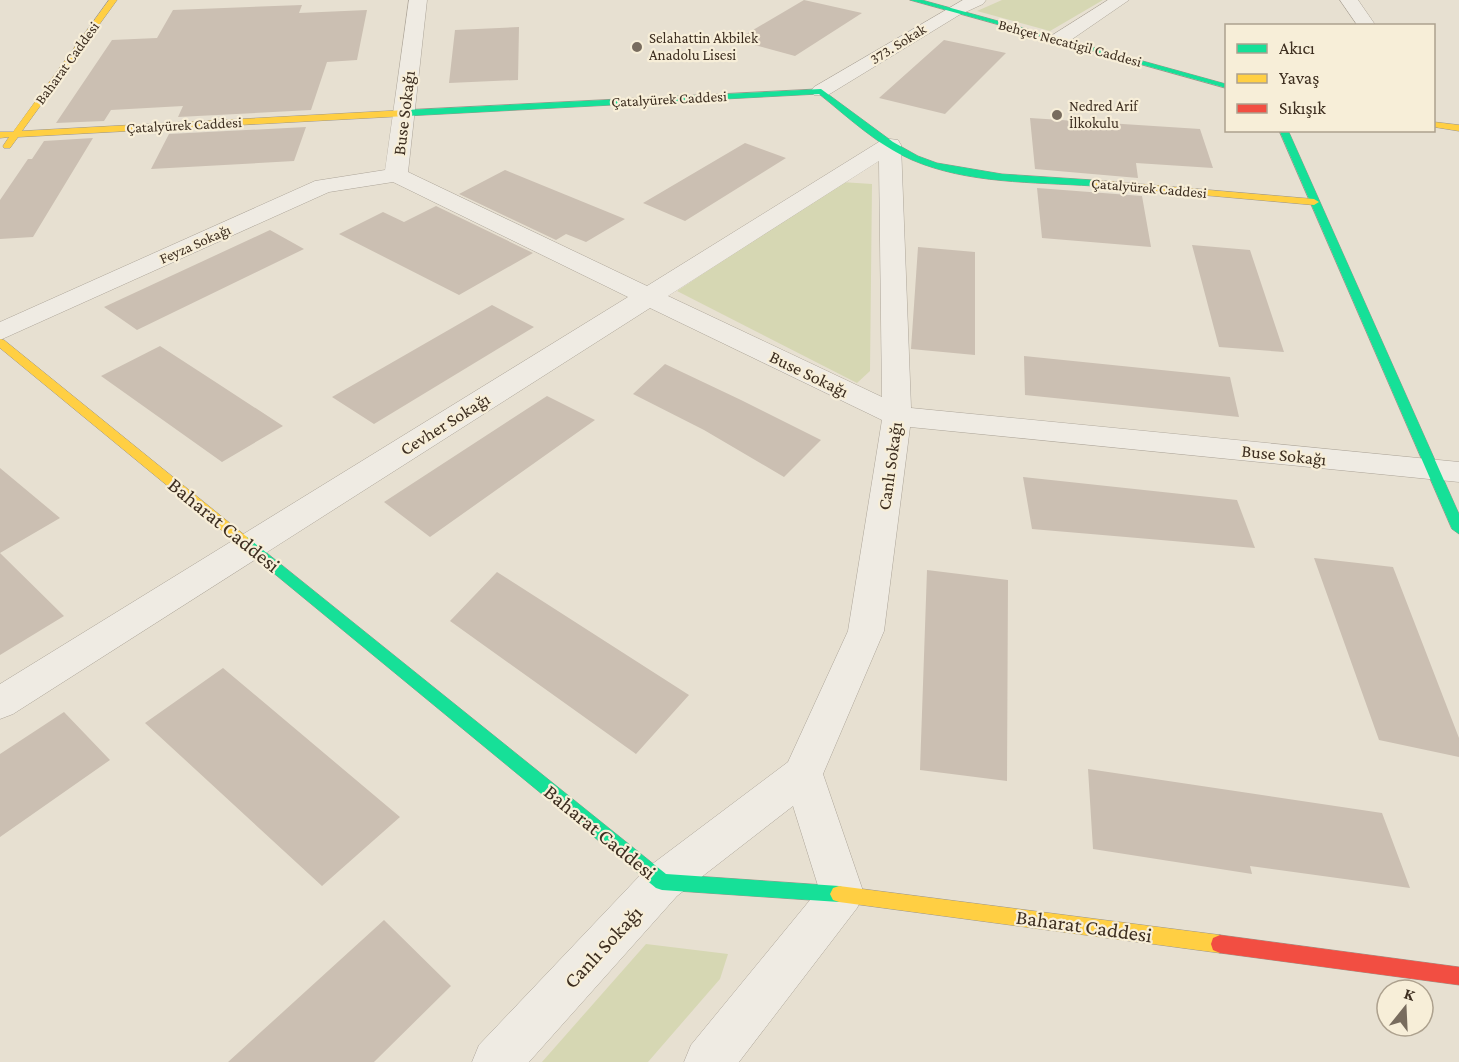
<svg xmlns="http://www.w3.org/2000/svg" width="1459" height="1062" font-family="'Crimson Pro',serif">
  <rect width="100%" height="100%" fill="#e7e0d1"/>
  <path fill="#d6d7b3" d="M1002 0H1103L1050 31 977 11Z
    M841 182 872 184 870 371 857 383 677 291Z
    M646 944 728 954 720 979 648 1062H542Z"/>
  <path fill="#cbbfb2" d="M804 0 862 13 795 56 736 40Z
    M302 5 299 13 367 10 357 60 327 62 311 110 178 117 183 106 111 110 104 121 56 123 112 40 157 38 173 10Z
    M519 27 518 80 449 83 455 30Z
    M944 40 1006 53 945 114 879 98Z
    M1030 118 1200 129 1213 168 1136 163 1138 178 1035 169Z
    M306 127 294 161 151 169 169 134Z
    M93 138 33 237 0 239V200L28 159H32L44 141Z
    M745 143 786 158 685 221 643 203Z
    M505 170 625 219 586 242 566 234 556 240 459 194Z
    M1037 188 1142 196 1151 247 1042 238Z
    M436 206 533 253 459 295 339 234 383 212 404 222Z
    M270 230 304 249 137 330 104 307Z
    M1192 245 1250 250 1284 352 1219 347Z
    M918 247 975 252V355L911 349Z
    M492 305 534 327 374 424 332 397Z
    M160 346 217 383 283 426 222 462 101 376Z
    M1024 356 1230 377 1239 417 1025 395Z
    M665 364 741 400 821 440 784 477 704 430 633 394Z
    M547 396 595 420 430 537 384 502Z
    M0 468 60 518 0 553Z
    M1023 477 1237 500 1255 548 1032 529Z
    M0 553 64 616 0 655Z
    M1314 558 1393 567 1459 738V757L1379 740Z
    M927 570 1008 580 1007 781 920 770Z
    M497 572 689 695 636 754 450 621Z
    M223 668 400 817 322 886 145 723Z
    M64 712 110 760 0 837V754Z
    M1088 769 1382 813 1410 888 1250 866 1252 874 1093 849Z
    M384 920 451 986 374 1062H228Z"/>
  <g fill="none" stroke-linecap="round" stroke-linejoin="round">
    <defs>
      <path id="street" d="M409 0H427L408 172 647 286 882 140 890 139 898 140 901 145 911 408 1459 462V482L910 427 884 631 823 774 864 894 857 908 739 1062H684L691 1045 819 889 793 806 677 896 529 1062H472L479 1045 647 868 788 762 848 631 882 420 650 308 13 714 0 719V684L628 297 393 182 329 192 0 340V322L315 181 385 170ZM879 161 882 397 668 296Z
        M963 0H986L983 4 959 15 828 95H814L811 91 814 87Z
        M1108 0H1129L1065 44H1051L1049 40 1051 36Z
        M1340 0H1358L1376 26H1358Z"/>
      <path id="fast" d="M910 0H922L1226 84V88Z
        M821 89 893 142 918 156 937 163 1002 174 1093 180 1098 183 1093 186C1033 182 968 184 912 160 877 145 848 117 819 94L406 116 402 113 406 110Z
        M1279 130H1288L1459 514V534L1452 529Z
        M242 535 247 537 666 874 839 886 845 888 848 894 845 900 839 902 662 890 656 888 237 543 235 540 237 537Z"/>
      <path id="slow" d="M109 0H117L22 131 406 110 410 113 406 116 18 137 10 148H4L3 146 9 137 0 138V132H13Z
        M1434 122 1459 125V131L1434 127Z
        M1093 180 1314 199 1319 202 1314 205 1090 185V181Z
        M0 339 4 340 247 537 249 540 247 543H237L0 348Z
        M839 886 1220 935 1227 938 1229 944 1227 950 1220 953 839 902 833 900 830 894 833 888Z"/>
      <path id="jam" d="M1220 935 1459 967V985L1220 953 1213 950 1211 944 1213 938Z"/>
    </defs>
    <use href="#street" stroke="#ada599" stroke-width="1"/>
    <use href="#fast" stroke="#9c958a" stroke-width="1"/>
    <use href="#slow" stroke="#9c958a" stroke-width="1"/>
    <use href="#jam" stroke="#9c958a" stroke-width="1"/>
    <use href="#street" fill="#efebe3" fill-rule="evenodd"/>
    <use href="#fast" fill="#16e098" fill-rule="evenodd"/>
    <use href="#slow" fill="#ffcf43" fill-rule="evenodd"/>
    <use href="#jam" fill="#f24e42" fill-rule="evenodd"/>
  </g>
  <g fill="#786c5e" stroke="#f7eed8" stroke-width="2">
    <circle cx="637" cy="47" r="6"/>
    <circle cx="1057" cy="115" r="6"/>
  </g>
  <g text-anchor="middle" stroke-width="4.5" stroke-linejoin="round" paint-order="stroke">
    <g font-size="15" fill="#3d2e20" stroke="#f7eed8" text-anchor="start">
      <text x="649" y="43">Selahattin Akbilek<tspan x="649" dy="17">Anadolu Lisesi</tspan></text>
      <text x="1069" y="111">Nedred Arif<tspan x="1069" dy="17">İlkokulu</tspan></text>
    </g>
    <g font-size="15" fill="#3d2e20" stroke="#f7eed8">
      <text transform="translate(1070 43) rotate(15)" y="5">Behçet Necatigil Caddesi</text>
      <text transform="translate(898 44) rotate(-32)" y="5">373. Sokak</text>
      <text transform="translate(67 63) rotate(-54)" y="5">Baharat Caddesi</text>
      <text transform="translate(669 99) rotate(-3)" y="5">Çatalyürek Caddesi</text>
      <text transform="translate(184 125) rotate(-3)" y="5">Çatalyürek Caddesi</text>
      <text transform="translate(1149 188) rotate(5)" y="5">Çatalyürek Caddesi</text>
      <text transform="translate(195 244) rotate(-24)" y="5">Feyza Sokağı</text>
    </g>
    <g font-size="18" fill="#3d2e20" stroke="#f7eed8">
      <text transform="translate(404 113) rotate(-83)" y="6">Buse Sokağı</text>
      <text transform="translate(809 374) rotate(26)" y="6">Buse Sokağı</text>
      <text transform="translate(445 424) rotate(-32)" y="6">Cevher Sokağı</text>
      <text transform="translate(1284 455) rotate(6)" y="6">Buse Sokağı</text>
      <text transform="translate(890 466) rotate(-82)" y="6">Canlı Sokağı</text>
    </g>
    <g font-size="21" fill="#3d2e20" stroke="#f7eed8">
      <text transform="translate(224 525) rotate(39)" y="7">Baharat Caddesi</text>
      <text transform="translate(600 832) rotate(39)" y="7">Baharat Caddesi</text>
      <text transform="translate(1084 926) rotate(8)" y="7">Baharat Caddesi</text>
      <text transform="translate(603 947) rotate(-47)" y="7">Canlı Sokağı</text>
    </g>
  </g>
  <rect x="1225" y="24" width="210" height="108" fill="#f7eed8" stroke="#ada18e" stroke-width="1.5"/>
  <rect x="1237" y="44" width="30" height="9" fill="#16e098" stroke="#ada18e" stroke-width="1.5"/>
  <text x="1279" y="54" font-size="18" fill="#3d2e20">Akıcı</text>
  <rect x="1237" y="74" width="30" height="9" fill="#ffcf43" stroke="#ada18e" stroke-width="1.5"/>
  <text x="1279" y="84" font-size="18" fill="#3d2e20">Yavaş</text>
  <rect x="1237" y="104" width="30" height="9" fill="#f24e42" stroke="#ada18e" stroke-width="1.5"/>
  <text x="1279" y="114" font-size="18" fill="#3d2e20">Sıkışık</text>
  <g transform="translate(1405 1008) rotate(18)"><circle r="28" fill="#f7eed8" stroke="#ada18e" stroke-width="1.5"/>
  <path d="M0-4.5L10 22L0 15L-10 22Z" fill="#786c5e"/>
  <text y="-9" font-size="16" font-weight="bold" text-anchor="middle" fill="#3d2e20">K</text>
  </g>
</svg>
